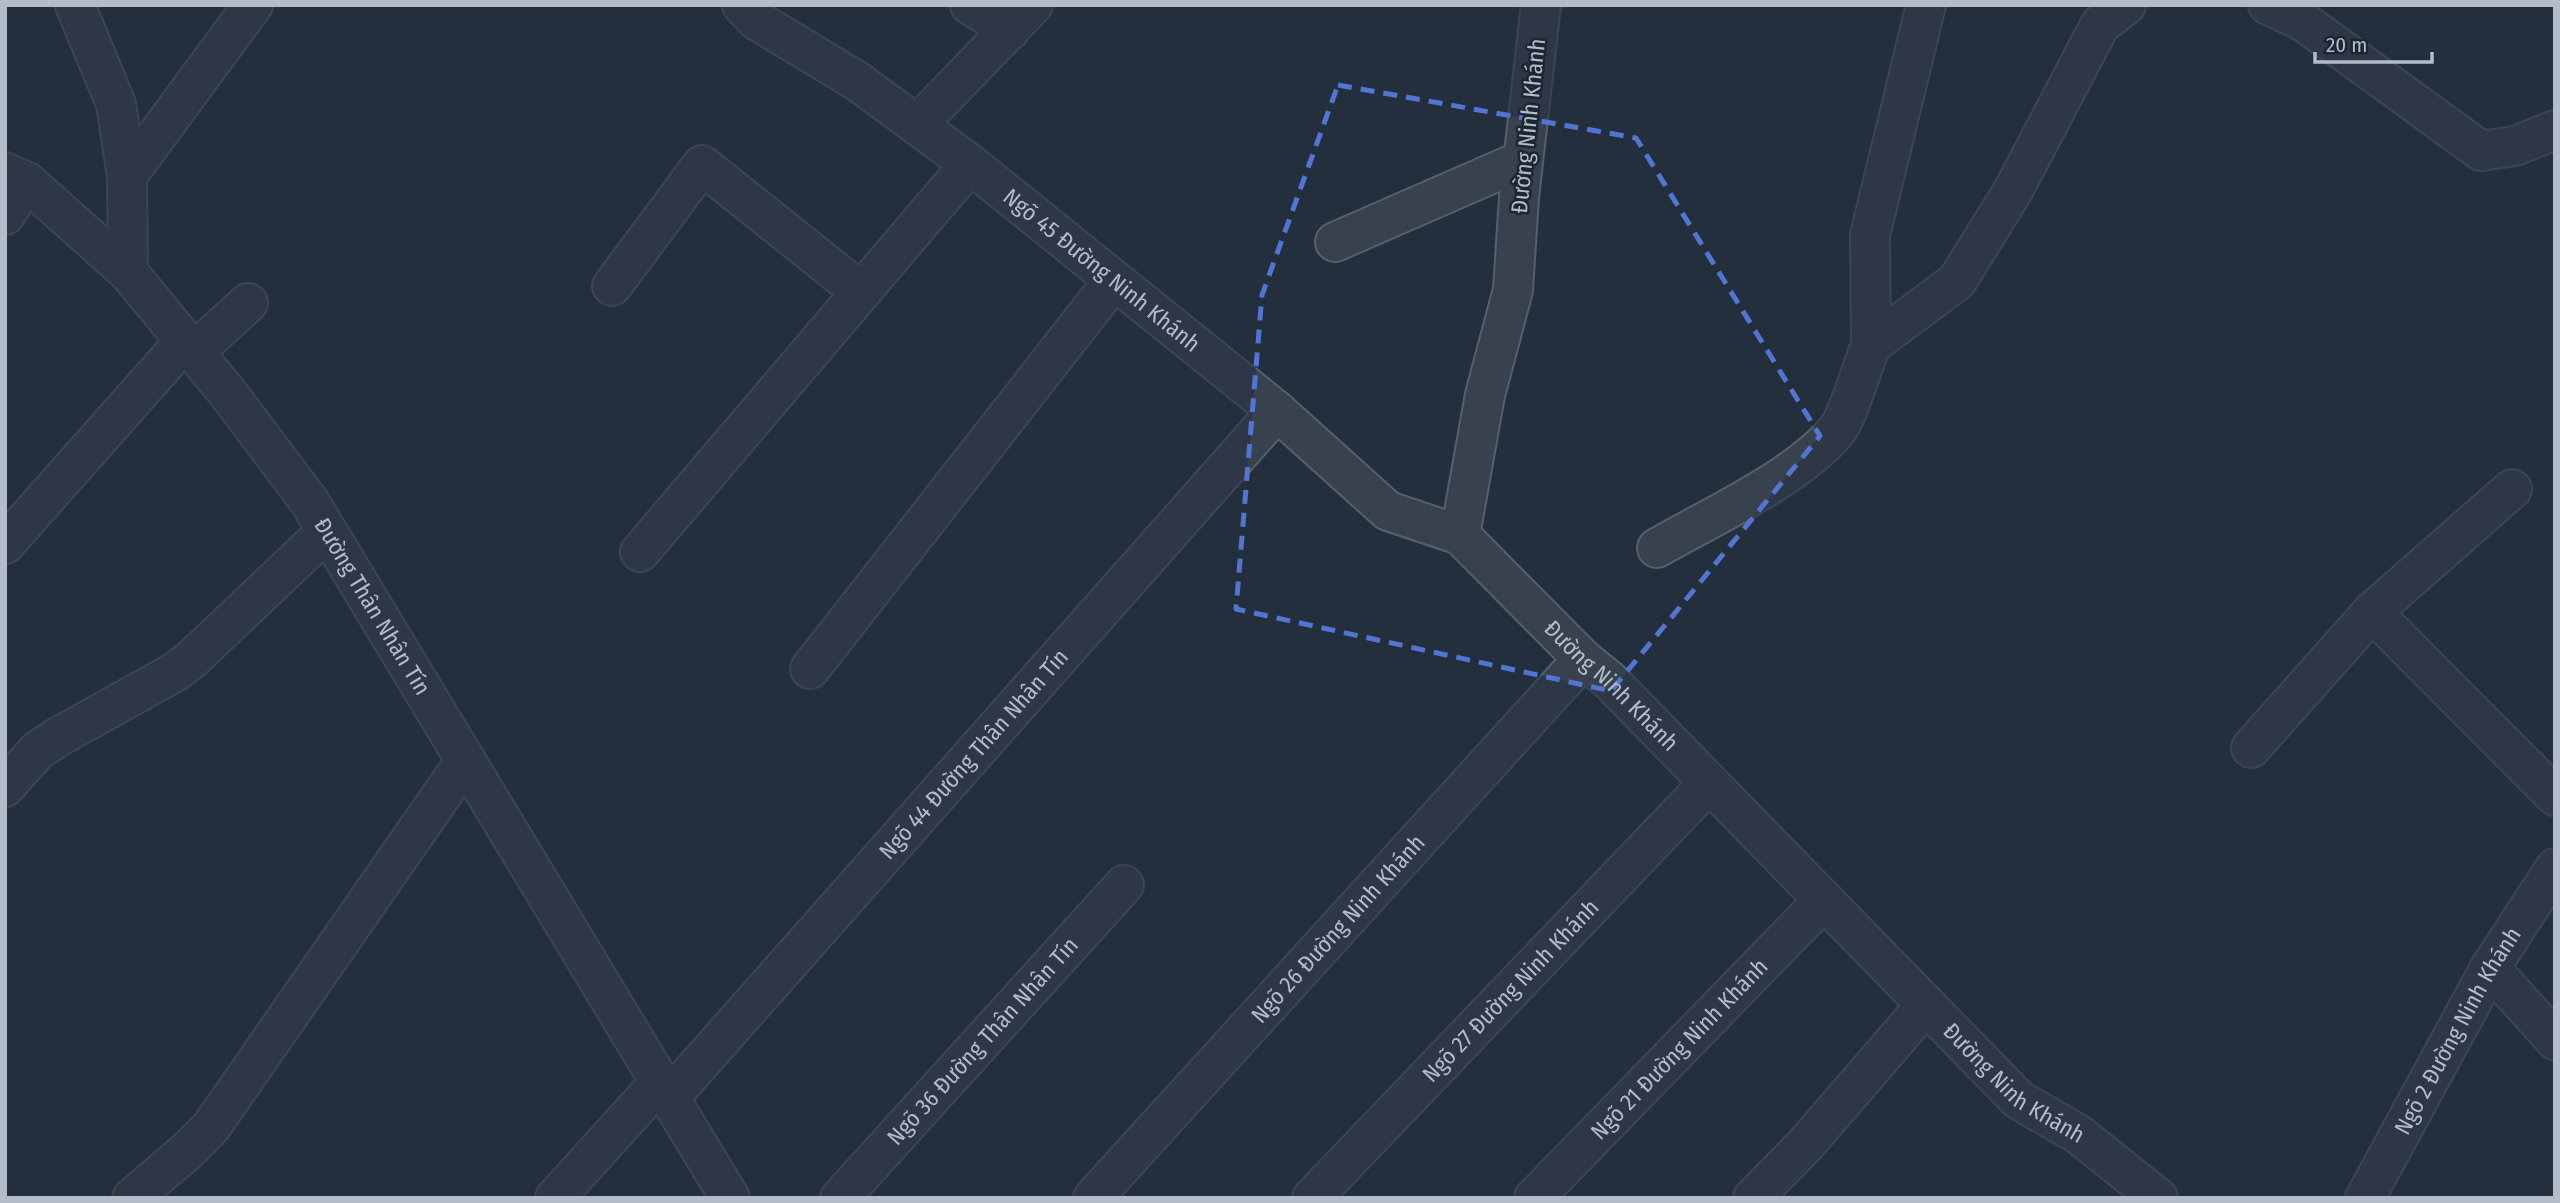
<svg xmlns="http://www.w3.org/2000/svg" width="2560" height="1203" font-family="'Fira Sans Condensed',sans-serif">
  <rect width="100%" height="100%" fill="#242f3e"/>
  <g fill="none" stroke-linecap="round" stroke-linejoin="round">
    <defs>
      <g id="minor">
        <path id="s1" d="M75 5 116 104 127 176 128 272 227 392 309 501 730 1198"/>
        <path id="s2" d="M742 5 756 20 857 81 970 164 1277 411 1388 511 1460 535"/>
        <path d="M970 5 1010 30"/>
        <path id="s3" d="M1541 5 1519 197 1513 290 1485 395 1460 535 1583 659 1609 680 2019 1100 2078 1134 2158 1198"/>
        <path d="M1926 5 1870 235 1871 345 1957 281 2014 189 2100 25 2126 5"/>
        <path d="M2268 5 2301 20 2481 151 2515 146 2555 130"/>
        <path d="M917 125 1033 5"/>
        <path d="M5 172 27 182 128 272"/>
        <path d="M127 176 253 5"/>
        <path d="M5 215 27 182"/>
        <path d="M1335 242 1523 160"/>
        <path d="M612 286 702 165 861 292"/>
        <path d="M194 352 248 303"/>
        <path d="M5 544 185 341"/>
        <path d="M1657 548C1711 517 1799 477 1837 430 1848 417 1863 364 1871 345"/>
        <path d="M640 552 970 164"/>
        <path d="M2372 612 2555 796"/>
        <path d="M810 669 1114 280"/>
        <path d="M2251 748 2372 612 2512 489"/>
        <path d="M5 787 37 751 58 737 175 672 192 659 327 531"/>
        <path d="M2490 968 2555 1040"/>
        <path id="s4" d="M670 1097 1277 411"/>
        <path d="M132 1198 187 1151 211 1127 466 760"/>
        <path d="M555 1198 660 1082"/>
        <path id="s5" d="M840 1198 1124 885"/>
        <path id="s6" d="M1093 1198 1583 659"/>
        <path id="s7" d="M1312 1198 1709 783"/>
        <path id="s8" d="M1534 1198 1824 900"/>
        <path d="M1753 1198 1806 1144 1926 1005"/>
        <path id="s9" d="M2365 1198 2490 968 2555 868"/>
      </g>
    </defs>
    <use href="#minor" stroke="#565f6c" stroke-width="42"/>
    <use href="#minor" stroke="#38414e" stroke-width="38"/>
  </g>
  <path d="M0 0H2560V1203H0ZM1338 85 1636 138 1820 436 1611 691 1236 609 1262 295Z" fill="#242f3e" fill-opacity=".55" fill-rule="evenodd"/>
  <path fill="none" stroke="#5274d3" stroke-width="5" stroke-dasharray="14 9" stroke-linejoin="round" d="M1338 85 1636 138 1820 436 1611 691 1236 609 1262 295Z"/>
  <g text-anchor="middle" stroke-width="5" stroke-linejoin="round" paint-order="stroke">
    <g font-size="23" fill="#b4bcc9" stroke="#1d2633">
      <text transform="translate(1528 126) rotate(-84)" y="8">Đường Ninh Khánh</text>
      <text dy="8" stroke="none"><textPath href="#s2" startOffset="448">Ngõ 45 Đường Ninh Khánh</textPath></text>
      <text dy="8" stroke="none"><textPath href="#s1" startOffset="691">Đường Thân Nhân Tín</textPath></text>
      <text dy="8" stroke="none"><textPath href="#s3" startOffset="751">Đường Ninh Khánh</textPath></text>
      <text dy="8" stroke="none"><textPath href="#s4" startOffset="458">Ngõ 44 Đường Thân Nhân Tín</textPath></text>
      <text dy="8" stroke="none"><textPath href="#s6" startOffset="364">Ngõ 26 Đường Ninh Khánh</textPath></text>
      <text dy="8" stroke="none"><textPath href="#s7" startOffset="287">Ngõ 27 Đường Ninh Khánh</textPath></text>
      <text dy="8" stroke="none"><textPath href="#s9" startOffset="191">Ngõ 2 Đường Ninh Khánh</textPath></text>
      <text dy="8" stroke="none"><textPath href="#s5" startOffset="212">Ngõ 36 Đường Thân Nhân Tín</textPath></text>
      <text dy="8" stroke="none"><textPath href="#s8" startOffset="208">Ngõ 21 Đường Ninh Khánh</textPath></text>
      <text dy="8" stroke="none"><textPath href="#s3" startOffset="1318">Đường Ninh Khánh</textPath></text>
    </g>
  </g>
  <rect width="2560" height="1203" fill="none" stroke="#b4bcc9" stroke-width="14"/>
  <path d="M2315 52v10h117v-10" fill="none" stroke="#b4bcc9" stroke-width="3.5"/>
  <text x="2326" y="52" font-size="21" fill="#b4bcc9" stroke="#1d2633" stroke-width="5" paint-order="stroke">20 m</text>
</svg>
